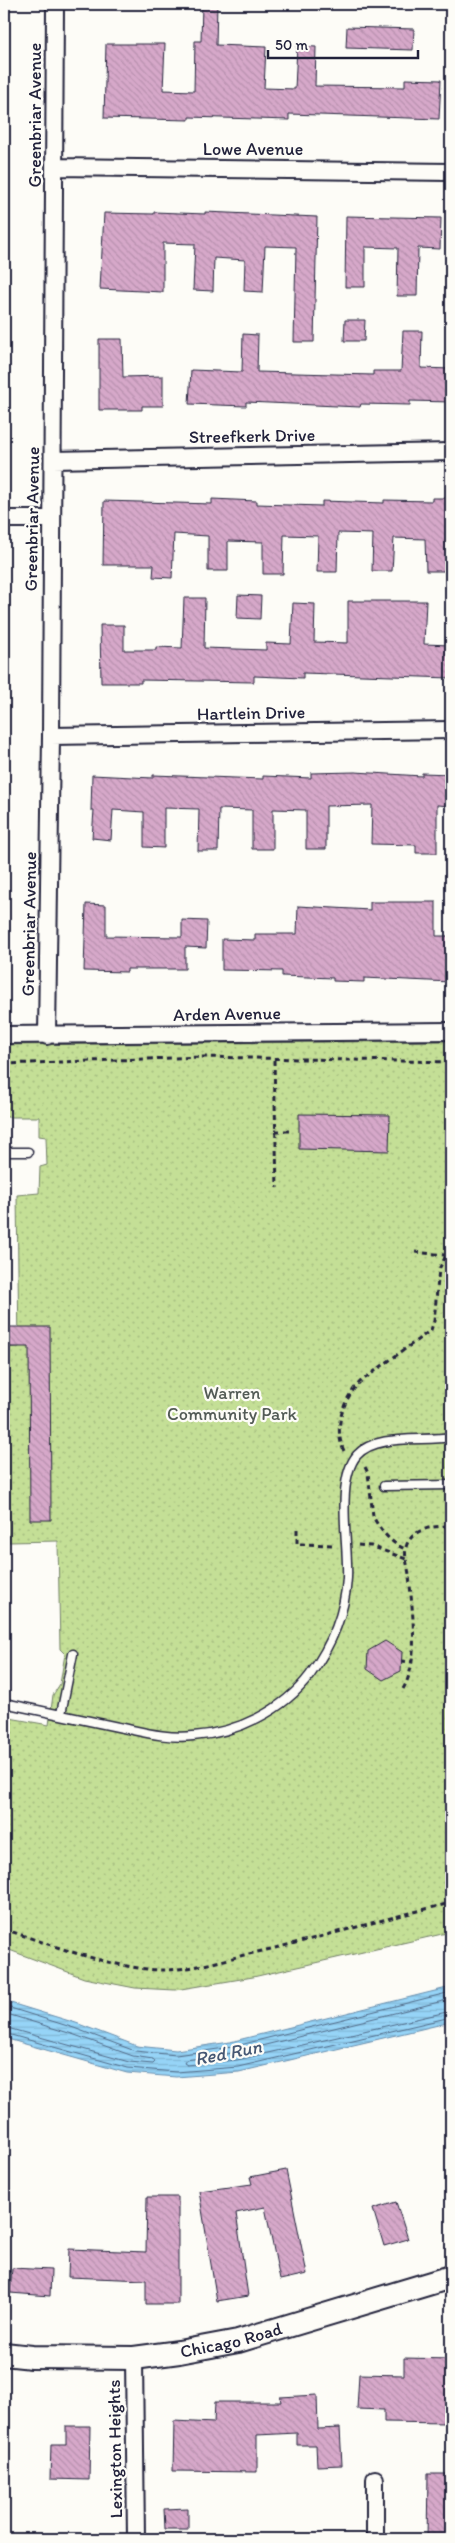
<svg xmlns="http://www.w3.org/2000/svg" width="455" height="2543" font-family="Itim,sans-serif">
  <defs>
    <pattern id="park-dots" width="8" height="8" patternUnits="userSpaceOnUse" patternTransform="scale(1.25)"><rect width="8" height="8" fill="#c4df96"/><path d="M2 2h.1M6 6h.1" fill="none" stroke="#a8bf82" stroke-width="1.8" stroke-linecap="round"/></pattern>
    <pattern id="water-rules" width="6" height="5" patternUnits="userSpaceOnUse" patternTransform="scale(1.25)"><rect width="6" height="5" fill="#96d4f7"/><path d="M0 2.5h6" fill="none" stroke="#81b6d5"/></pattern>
    <pattern id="building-back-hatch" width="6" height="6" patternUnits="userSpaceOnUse" patternTransform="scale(1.25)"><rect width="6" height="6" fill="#d6a8c9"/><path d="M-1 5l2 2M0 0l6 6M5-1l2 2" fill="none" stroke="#b790ae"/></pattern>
  </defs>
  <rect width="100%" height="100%" fill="#fdfcf7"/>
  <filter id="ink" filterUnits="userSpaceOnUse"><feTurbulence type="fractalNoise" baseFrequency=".02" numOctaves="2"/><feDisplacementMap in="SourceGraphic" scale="10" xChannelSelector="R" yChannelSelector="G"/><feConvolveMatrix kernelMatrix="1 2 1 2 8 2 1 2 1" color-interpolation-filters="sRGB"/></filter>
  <g filter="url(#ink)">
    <path fill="url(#park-dots)" stroke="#738068" d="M451 1041V1932L253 1977 175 1990 135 1988 84 1978 4 1948V1717L49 1725 53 1695 60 1684 65 1654 60 1649 58 1541 9 1542 6 1348 19 1347 17 1195 39 1193 40 1167 47 1165 46 1137 39 1136V1117H4V1045Z"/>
    <path fill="url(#water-rules)" stroke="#688dac" d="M451 1987V2022L239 2072 176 2077 127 2073 4 2038V2001L76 2023 137 2046 176 2050 230 2042Z"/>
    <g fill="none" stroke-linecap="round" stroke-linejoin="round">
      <path stroke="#506986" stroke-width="1" d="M451 1999 233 2053 186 2060 184 2063 187 2065 237 2060 451 2011
        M4 2006 74 2028 135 2051 176 2055 232 2047 451 1992
        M4 2013 72 2034 133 2056 153 2059 155 2062 153 2064 129 2062 4 2027
        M4 2033 128 2068 176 2072 238 2067 451 2017"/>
    </g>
    <path fill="url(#building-back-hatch)" stroke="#22223b" d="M202 4H217L216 45 266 47 264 88 295 89 297 46 316 47 315 86 405 87V79L441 80 439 119 289 114V120L189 117V120L104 118 106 44H165L163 90 194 91 195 41H201Z
      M347 27 414 29 413 50 346 48Z
      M154 212 205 214V212L317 217 314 342H294L296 247 265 246 263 292 244 291 245 260 214 258 213 291 193 290 195 244 163 243V292L100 289 104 213 154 214Z
      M346 216 441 218 440 249 418 248 417 296H397L398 248 365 247V287H345Z
      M345 320H365L364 341H344Z
      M403 331H422L421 368 451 369V402L410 401V405L361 404 360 407 246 402V406L189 404 191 370 242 372 243 334 258 335 257 372 373 375V371H401Z
      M99 339H122L123 377 163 376V406H142V410H99Z
      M432 498H451V540H448V571H426L425 539 394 538 392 571H372L373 534 338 533 337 572H317L318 536 284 535 283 574H263V542L228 541V571H208V536L174 534 172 578 153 577 154 565H103L104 501 212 504V499L257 501V504L322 506V501L384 503V500L432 501Z
      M238 595 261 596 260 619 237 618Z
      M184 598H205L204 648 266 650V643L291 644 293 603 315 604 314 642 348 643V601H426L424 644 451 645V678L303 673V678L254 676V682L141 680V683H101L100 625H124V650H156V647L182 648Z
      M355 772 422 776V773L451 774V806L437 805V853H416V845L371 844 372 805 326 806V849H306V810L273 809V849H252V810L219 809 218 851H198L199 809 164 808V848L144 847V812L113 810 111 840 92 838 94 810H91L92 775 153 778V775L263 779V776L311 778V773Z
      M370 902H436V936H451V982L364 978V982L333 981V978L282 976V971L222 970V939L255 940V934H297L298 906 370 910Z
      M86 904 106 905V936L182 937V920L207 921 206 948 185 947V969H127V972L84 971Z
      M299 1114 390 1115 389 1151 299 1149Z
      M4 1327H50L51 1520H30L29 1347H4Z
      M385 1641 402 1652 401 1671 383 1680 367 1669 368 1651Z
      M286 2170 307 2274 280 2280 265 2207 236 2213 248 2296 217 2301 199 2191 252 2184 250 2177Z
      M147 2197H178V2304H146V2280L68 2277 69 2249 146 2252Z
      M396 2202 408 2239 384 2246 373 2209Z
      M12 2268 51 2270 50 2296 10 2293Z
      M404 2358 451 2359V2397H446V2423L384 2422V2410L357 2409 359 2374 404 2375Z
      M317 2395 318 2429 340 2428 342 2465 317 2466 316 2445H297V2433L257 2435V2472L173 2471 174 2421 214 2423 215 2402H281L280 2397Z
      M66 2426H90L89 2480 50 2479 51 2444H66Z
      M428 2474H451V2539H427Z
      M188 2508V2529H165L164 2509Z"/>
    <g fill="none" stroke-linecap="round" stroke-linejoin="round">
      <defs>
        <path id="lane" d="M4 1152H28
          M384 1486 451 1485
          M4 1703C42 1711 80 1719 118 1727 143 1732 168 1739 193 1736 237 1733 283 1711 310 1675 331 1646 345 1614 347 1578 349 1545 335 1481 357 1455 377 1433 423 1442 451 1437
          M61 1714 73 1654"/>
        <path id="street" d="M55 167 451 172
          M53 460 451 452
          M4 519H52
          M51 736 451 730
          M4 1035 451 1031
          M47 1036 51 736 55 4
          M134 2358 136 2539
          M375 2479V2539"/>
        <g id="secondary">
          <path id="s1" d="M4 2354 32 2357 134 2358 179 2352 238 2341 451 2277"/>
        </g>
      </defs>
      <use href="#lane" stroke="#22223b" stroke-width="11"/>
      <use href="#street" stroke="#22223b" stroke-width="20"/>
      <use href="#secondary" stroke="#22223b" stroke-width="26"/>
      <path stroke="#22223b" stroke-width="3" stroke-dasharray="5 4" stroke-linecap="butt" d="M274 1060 277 1188
        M4 1064 202 1057 451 1062
        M275 1131H292
        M415 1252 445 1255
        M344 1451C333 1428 343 1399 360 1382L431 1330 434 1321 439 1269 451 1246
        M365 1467 368 1473 373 1516C379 1529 392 1545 406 1549
        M297 1529V1544L334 1545
        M358 1545 371 1546 406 1559
        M401 1661 412 1662
        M403 1689C420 1661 412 1608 409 1575 408 1565 403 1554 407 1544 415 1527 436 1526 451 1526
        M4 1929C49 1944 100 1964 147 1969 179 1973 213 1963 244 1955 314 1940 382 1919 451 1903"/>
      <use href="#lane" stroke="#fdfcf7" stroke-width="8"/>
      <use href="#street" stroke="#fdfcf7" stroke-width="16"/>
      <use href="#secondary" stroke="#fdfcf7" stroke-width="22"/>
    </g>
  </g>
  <g text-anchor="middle" stroke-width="4.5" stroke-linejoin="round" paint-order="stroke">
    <g font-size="18" fill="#22223b" stroke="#fdfcf7">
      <text transform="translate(35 115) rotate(-90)" y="6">Greenbriar Avenue</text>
      <text x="253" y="155">Lowe Avenue</text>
      <text transform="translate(252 436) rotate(-1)" y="6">Streefkerk Drive</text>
      <text transform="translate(32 519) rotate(-89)" y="6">Greenbriar Avenue</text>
      <text transform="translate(251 713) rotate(-1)" y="6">Hartlein Drive</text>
      <text transform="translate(29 924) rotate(-89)" y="6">Greenbriar Avenue</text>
      <text transform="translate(227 1014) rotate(-1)" y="6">Arden Avenue</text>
      <text dy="6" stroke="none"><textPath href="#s1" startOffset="229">Chicago Road</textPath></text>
      <text transform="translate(115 2449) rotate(-91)" y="6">Lexington Heights</text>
    </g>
    <g font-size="18" fill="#535b56" stroke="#fdfcf7">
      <text x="232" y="1399">Warren<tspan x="232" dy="21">Community Park</tspan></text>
    </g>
    <g font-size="19" font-style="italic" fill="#455773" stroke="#fdfcf7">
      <text transform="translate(228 2052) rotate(-11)" y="7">Red Run</text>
    </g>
  </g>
  <rect width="455" height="2543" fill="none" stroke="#fdfcf7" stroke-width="20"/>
  <rect x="10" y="10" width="435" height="2523" fill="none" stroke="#22223b" stroke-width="2" filter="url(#ink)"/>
  <path d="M268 50v8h150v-8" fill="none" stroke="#22223b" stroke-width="2.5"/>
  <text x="275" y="50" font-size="15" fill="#22223b" stroke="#fdfcf7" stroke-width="4" paint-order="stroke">50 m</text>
</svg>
